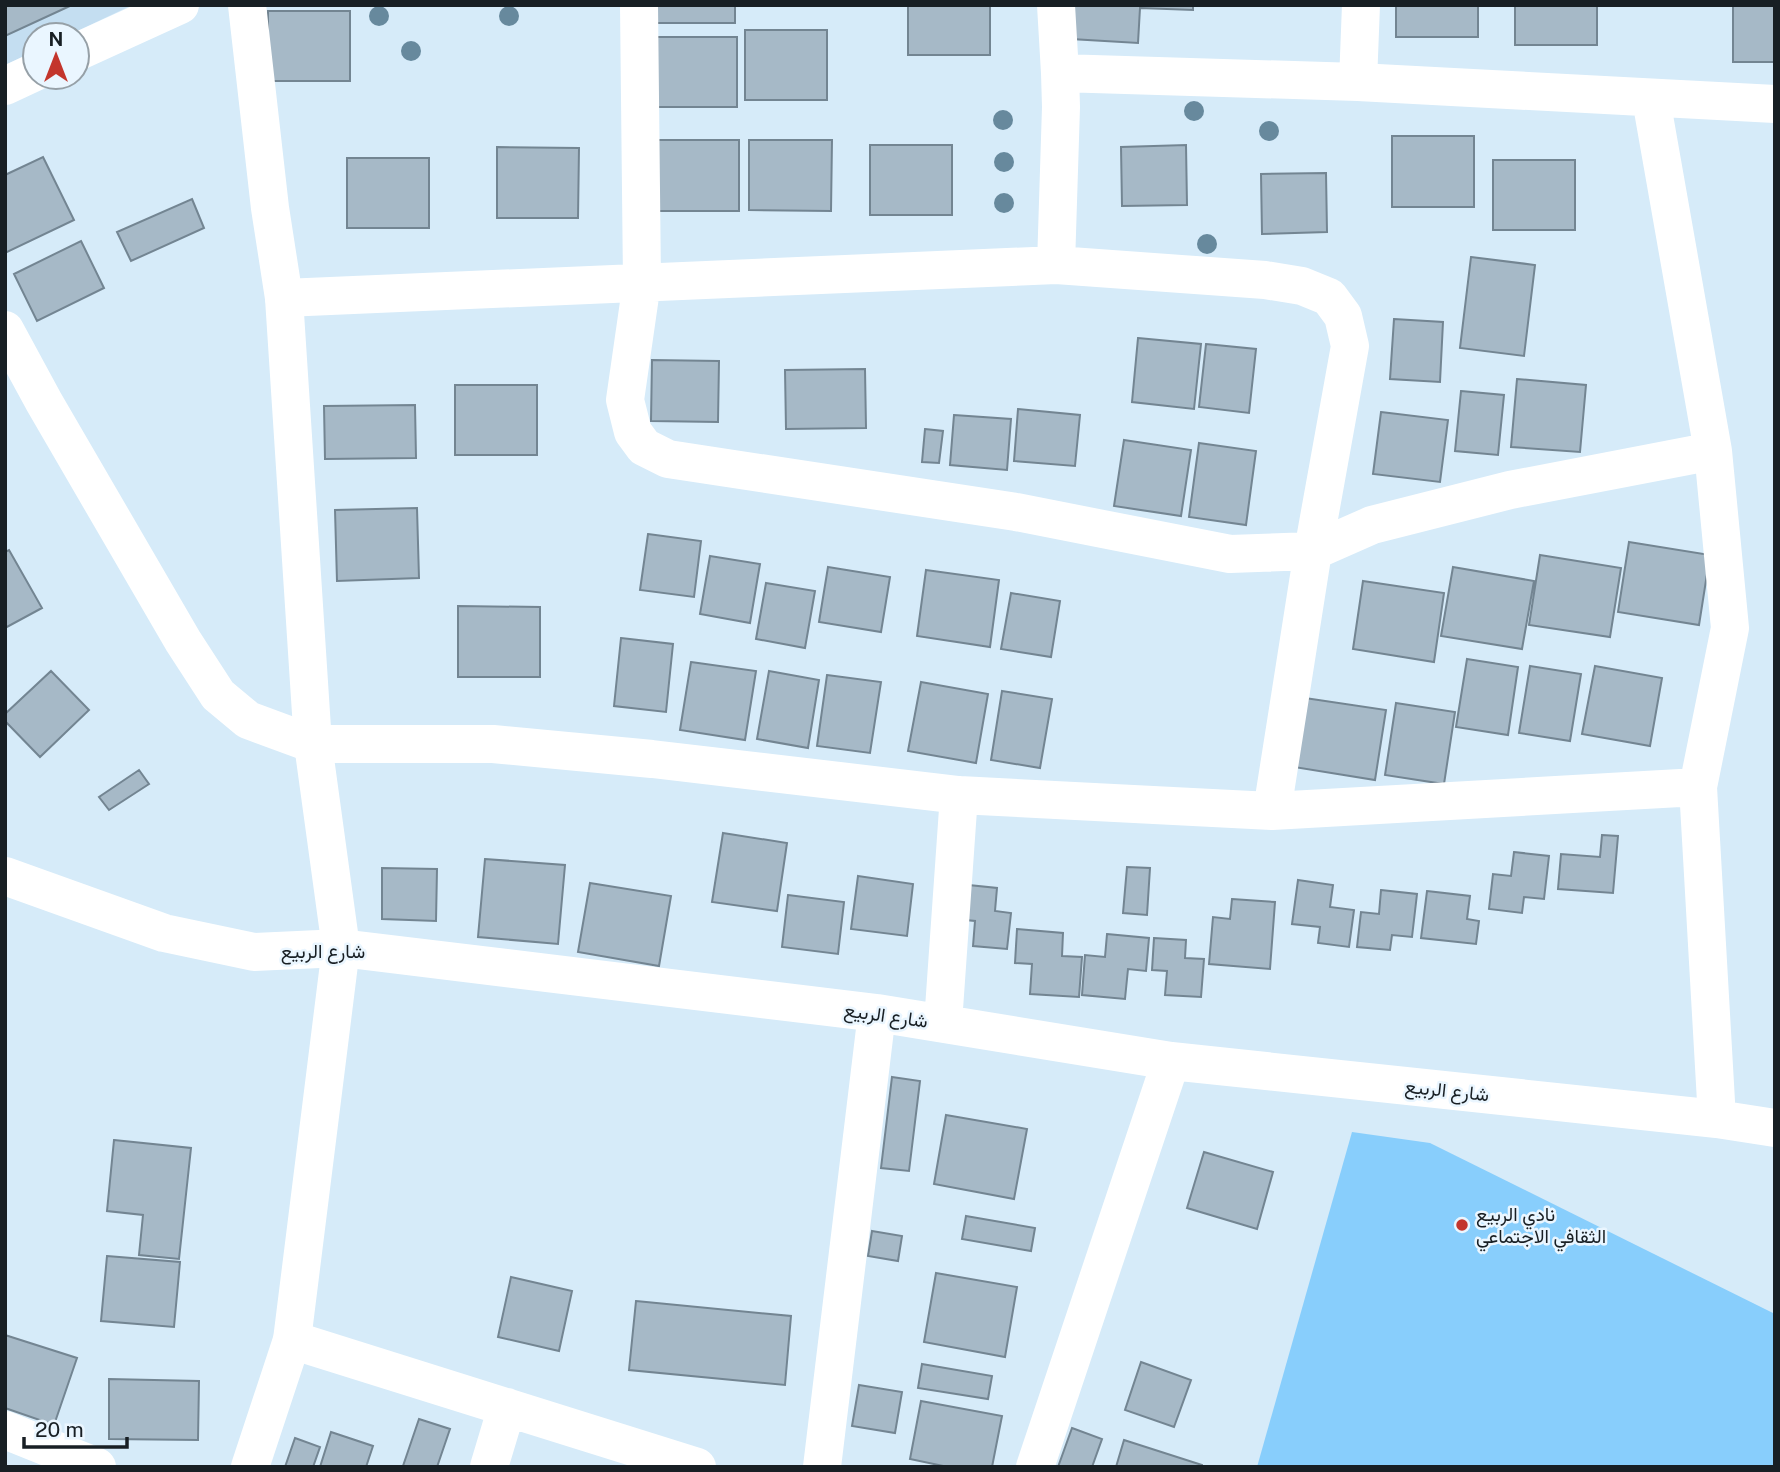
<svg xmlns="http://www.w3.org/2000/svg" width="1780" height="1472" font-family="'Public Sans',Vazirmatn,sans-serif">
  <rect width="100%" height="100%" fill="#d6ebf9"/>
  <path fill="#c4def1" d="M5 5H132L69 35H35V51L5 65Z"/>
  <path fill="#88cefc" d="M1352 1132 1430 1143 1775 1314V1467H1257Z"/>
  <path fill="#a6b9c7" stroke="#738592" stroke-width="2" d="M5 5H72L5 36Z
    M653 5H735V23H653Z
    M908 5H990V55H908Z
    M1073 5H1193V10L1140 8 1138 43 1071 39Z
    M1396 5H1478V37H1396Z
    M1515 5H1597V45H1515Z
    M1733 5H1775V62H1733Z
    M268 11H350V81H268Z
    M745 30H827V100H745Z
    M655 37H737V107H655Z
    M1392 136H1474V207H1392Z
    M657 140H739V211H657Z
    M749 140H832L831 211 749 210Z
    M870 145H952V215H870Z
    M1186 145 1187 205 1122 206 1121 147Z
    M497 147 579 148 578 218H497Z
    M43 157 74 220 5 253V175Z
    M347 158H429V228H347Z
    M1493 160H1575V230H1493Z
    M1326 173 1327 232 1262 234 1261 174Z
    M192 199 204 228 131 261 117 232Z
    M81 241 104 288 37 321 14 274Z
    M1471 257 1535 265 1524 356 1460 348Z
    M1394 319 1443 322 1440 382 1390 379Z
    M1138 338 1201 344 1194 409 1132 402Z
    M1206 344 1256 349 1249 413 1199 407Z
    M652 360 719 361 718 422 651 421Z
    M865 369 866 428 786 429 785 370Z
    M1517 379 1586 385 1580 452 1511 447Z
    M455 385H537V455H455Z
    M1461 391 1504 395 1498 455 1455 451Z
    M415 405 416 458 325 459 324 406Z
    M1018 409 1080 415 1075 466 1014 461Z
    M1381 412 1448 420 1440 482 1373 474Z
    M954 415 1011 419 1007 470 950 465Z
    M925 429 943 431 939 463 922 462Z
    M1124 440 1191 450 1181 516 1114 506Z
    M1199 443 1256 451 1246 525 1189 517Z
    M417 508 419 578 337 581 335 510Z
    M648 534 701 541 694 597 640 590Z
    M1629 542 1710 555 1699 625 1618 612Z
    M9 550 42 608 5 628V552Z
    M1540 555 1621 568 1610 637 1529 625Z
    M710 556 760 564 750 623 700 614Z
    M828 567 890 577 881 632 819 622Z
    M1453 567 1534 581 1522 649 1441 636Z
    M926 570 999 580 990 647 917 636Z
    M1363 581 1444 593 1434 662 1353 649Z
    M766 583 815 591 805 648 756 639Z
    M1011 593 1060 601 1051 657 1001 649Z
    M458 606 540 607V677H458Z
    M621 638 673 644 666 712 614 706Z
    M1467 659 1518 667 1508 735 1456 727Z
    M691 662 756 671 745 740 680 730Z
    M1530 666 1581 674 1570 741 1519 733Z
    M1595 666 1662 678 1650 746 1582 734Z
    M51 671 89 710 40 757 5 721V714Z
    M769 671 819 680 808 748 757 739Z
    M827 675 881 682 870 753 817 746Z
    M921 682 988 694 976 763 908 751Z
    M1002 691 1052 699 1040 768 991 760Z
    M1305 698 1386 710 1375 780 1294 767Z
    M1396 703 1455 712 1444 784 1385 775Z
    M139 770 149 784 109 810 99 797Z
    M723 833 787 843 777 911 712 902Z
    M1602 835 1618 836 1613 893 1558 889 1561 854 1600 857Z
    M1514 852 1549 856 1544 899 1524 897 1522 913 1489 909 1493 874 1511 876Z
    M485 859 565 865 558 944 478 937Z
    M1127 867 1150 868 1147 915 1123 913Z
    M382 868 437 869 436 921 382 919Z
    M858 876 913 884 907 936 851 929Z
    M1298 880 1333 885 1330 907 1354 910 1349 947 1318 943 1320 927 1292 924Z
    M590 883 671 896 659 966 578 952Z
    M959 884 997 888 995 911 1011 913 1007 949 973 946 975 921 956 919Z
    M1381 890 1417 894 1412 937 1392 935 1390 950 1357 947 1361 912 1379 914Z
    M1427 891 1470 896 1467 919 1479 921 1476 944 1421 938Z
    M788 895 844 902 838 954 782 947Z
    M1232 899 1275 902 1270 969 1209 964 1213 917 1230 919Z
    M1017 929 1063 933 1062 956 1082 957 1079 997 1030 994 1032 964 1015 963Z
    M1107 934 1149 938 1146 971 1128 969 1125 999 1082 995 1085 955 1105 957Z
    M1154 938 1186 940 1185 958 1204 959 1201 997 1165 995 1167 971 1152 970Z
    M892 1077 920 1081 909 1171 881 1168Z
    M946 1115 1027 1129 1014 1199 934 1184Z
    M114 1140 191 1148 179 1259 139 1255 143 1215 107 1211Z
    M1204 1152 1273 1172 1257 1229 1187 1208Z
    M966 1216 1035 1228 1031 1251 962 1239Z
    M872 1231 902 1236 898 1261 868 1256Z
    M107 1256 180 1262 174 1327 101 1321Z
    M936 1273 1017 1287 1005 1357 924 1342Z
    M511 1277 572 1291 559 1351 498 1337Z
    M636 1301 791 1316 785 1385 629 1370Z
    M5 1335 77 1358 54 1425 5 1408Z
    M1141 1362 1191 1380 1174 1427 1125 1410Z
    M922 1364 992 1376 988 1399 918 1388Z
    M109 1379 199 1381 198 1440 109 1439Z
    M859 1385 902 1392 895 1433 852 1426Z
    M921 1401 1002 1416 992 1467H948L910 1459Z
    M419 1419 450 1429 437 1467 403 1466Z
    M1072 1428 1102 1439 1092 1467H1058Z
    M331 1432 373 1446 366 1467H320Z
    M295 1438 320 1447 313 1467H285Z
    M1124 1440 1202 1465V1467H1116Z"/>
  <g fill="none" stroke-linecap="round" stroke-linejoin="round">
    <path stroke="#fff" stroke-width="38" d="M639 5 642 282 625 400 633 432 644 447 668 459 1016 512 1230 554 1313 551 1372 525 1510 490 1713 451
      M1056 5 1060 73
      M77 52 180 5
      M1358 82 1361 5
      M5 86 35 72
      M1651 99 1713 451 1730 628 1698 787 1717 1119
      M1056 265 1061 107 1060 73 1358 82 1775 104
      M284 298 1056 265 1265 280 1302 286 1329 297 1343 316 1350 346 1313 551 1272 811
      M5 330 44 402 183 641 218 695 248 720 313 744H493L652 759 959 795 1272 811 1698 787
      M5 876 164 933 254 952 341 948 877 1013 1171 1061 1717 1119 1775 1128
      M943 1023 959 795
      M292 1340 697 1467
      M5 1430 97 1467
      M489 1467 507 1407
      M822 1467 877 1013
      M1035 1467 1171 1061"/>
    <path stroke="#fff" stroke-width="38" d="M247 5 270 208 284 298 313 744 341 948 292 1340 250 1467"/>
  </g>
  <g fill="#67899d">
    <circle cx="379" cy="16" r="10"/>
    <circle cx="509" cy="16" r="10"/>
    <circle cx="411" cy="51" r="10"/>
    <circle cx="1194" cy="111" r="10"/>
    <circle cx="1003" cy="120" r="10"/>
    <circle cx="1269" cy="131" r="10"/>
    <circle cx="1004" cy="162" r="10"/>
    <circle cx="1004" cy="203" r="10"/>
    <circle cx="1207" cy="244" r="10"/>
  </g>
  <circle fill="#c3352c" stroke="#eaf6ff" stroke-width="2.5" cx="1462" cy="1225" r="7"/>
  <g text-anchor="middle" stroke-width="5" stroke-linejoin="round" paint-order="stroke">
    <g font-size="19" fill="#181f24" stroke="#eaf6ff">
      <text x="323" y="958">شارع الربيع</text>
      <text transform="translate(886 1015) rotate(8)" y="7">شارع الربيع</text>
      <text transform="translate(1447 1090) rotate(6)" y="7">شارع الربيع</text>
    </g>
    <g font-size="19" fill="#181f24" stroke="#eaf6ff" text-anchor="start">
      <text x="1476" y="1221">نادي الربيع<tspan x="1476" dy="22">الثقافي الاجتماعي</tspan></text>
    </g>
  </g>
  <rect width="1780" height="1472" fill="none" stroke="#181f24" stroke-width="14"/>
  <g transform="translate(56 56)"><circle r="33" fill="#eaf6ff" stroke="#96a0a7" stroke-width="2"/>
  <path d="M0-5L12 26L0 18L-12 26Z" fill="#c3352c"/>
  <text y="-10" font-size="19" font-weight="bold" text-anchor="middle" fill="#181f24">N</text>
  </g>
  <path d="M24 1437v10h103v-10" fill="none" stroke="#181f24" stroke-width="3.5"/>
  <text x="35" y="1437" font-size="21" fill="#181f24" stroke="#eaf6ff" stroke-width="5" paint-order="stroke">20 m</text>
</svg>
